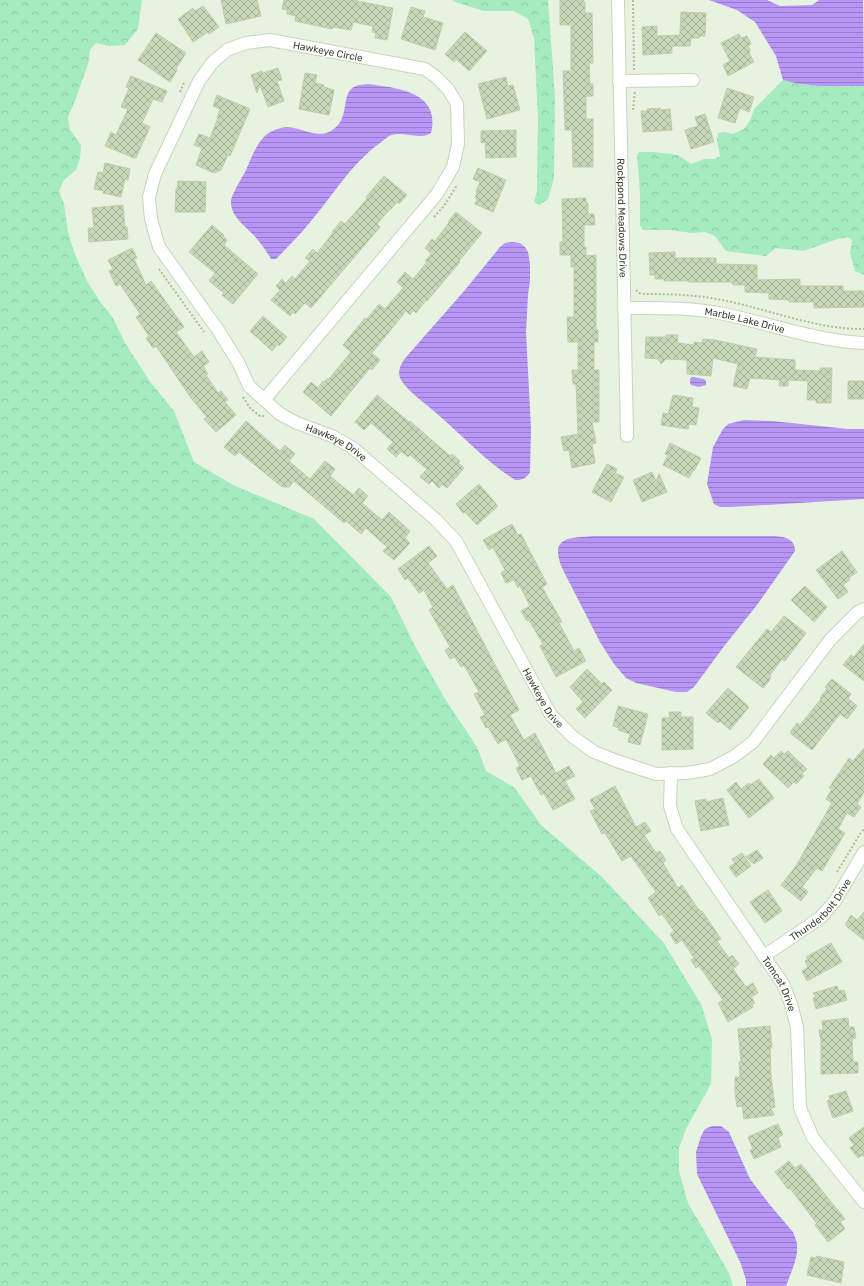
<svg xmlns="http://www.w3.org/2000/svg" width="864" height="1286" font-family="Rubik,sans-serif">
  <defs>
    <pattern id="forest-crowns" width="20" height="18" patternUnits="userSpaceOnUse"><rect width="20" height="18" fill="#a5ebc0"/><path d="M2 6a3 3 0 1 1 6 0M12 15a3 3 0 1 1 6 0" fill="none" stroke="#8fcba5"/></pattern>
    <pattern id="water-rules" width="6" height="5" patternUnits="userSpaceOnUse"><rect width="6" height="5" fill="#b796f6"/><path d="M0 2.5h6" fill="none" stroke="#967cc8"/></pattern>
    <pattern id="building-cross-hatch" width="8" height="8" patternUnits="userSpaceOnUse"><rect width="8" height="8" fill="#c6d8b8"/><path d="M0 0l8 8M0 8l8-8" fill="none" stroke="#a2b196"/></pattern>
  </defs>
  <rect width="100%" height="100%" fill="#e7f2e1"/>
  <path fill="url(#forest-crowns)" d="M0 0H142L138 29 125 45 109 46 96 43 90 50 89 61 75 101 68 117 70 130 81 145 80 158 76 170 64 180 59 191 64 204 68 232 74 252 87 281 101 303 113 318 125 343 151 383 174 411 194 462 233 485 314 519 391 597 415 646 445 699 477 747 486 771 515 788 541 825 601 876 663 942 701 1004 712 1039 711 1084 686 1129 679 1148V1171L688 1203 729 1273 733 1286H0Z
    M452 0H548L555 97 554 178 548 199 539 205 534 202 537 192 538 119 534 38 528 19 514 11H484L455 2Z
    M783 80C809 88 837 86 864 86V275L855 271 850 253 852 240 848 237 838 239 803 251 776 248 766 256 726 251 715 236 705 232 692 233 670 230H643L640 225V192L637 155 639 152H654L678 155 691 164 704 159H714L720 156 717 140 718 133 725 132 733 134 744 129 751 119 754 109Z"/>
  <path fill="url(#water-rules)" d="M709 0H767L780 6 812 5 819 0H863L864 86C837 86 809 88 783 80L776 56 755 22 737 10Z
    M368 84C398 88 441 92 431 133 418 141 403 130 389 136 386 138 383 141 380 143 351 164 334 194 311 221 301 234 289 245 278 257L276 259H271C267 252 262 245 257 239 249 229 236 221 232 209 231 206 231 203 231 200 234 190 241 180 246 170 251 159 255 147 263 138 268 132 274 130 281 128 298 124 314 140 331 131 352 119 339 92 356 86 360 84 364 85 368 84Z
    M512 242 520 243 525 247 528 252 530 264V280L528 295 526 332 531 429 530 472C526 479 522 480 515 480 485 461 462 435 435 412 426 404 405 389 400 378 397 370 402 362 407 356L465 290 500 247 505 243Z
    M692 377 704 379 706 381V385L699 387 691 385 690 383V379Z
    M744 420 772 421 848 429H864V499L731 507H720L714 504 707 484 713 447 723 429 728 424Z
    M595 536H775C786 537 795 539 795 551L757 605 725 645 694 687 687 692H676L636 683 626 678 614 664 600 642 563 570C548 536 569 538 595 536Z
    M712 1126H721L729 1132 750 1179 770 1205 793 1232 797 1243V1253L794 1265 786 1286H746V1280L741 1264 697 1174 696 1152 701 1136 705 1129Z"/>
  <path fill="url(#building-cross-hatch)" stroke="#bad0a8" d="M221 0H257L261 16 226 24Z
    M284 0H358L357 1 393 8 387 40 375 38 376 33 372 32 373 26 353 22 351 30 333 27 332 29 295 21 296 16 287 14V10L282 9Z
    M560 0H583L584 2H585V13H592L593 63H589L590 84H593V96H586V119H593V167H573L572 130H565L563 71H571V25H560Z
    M203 6 219 27 209 34 208 32 193 42 178 19 193 8 195 11Z
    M411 7 425 11 423 17 443 23 435 50 401 39Z
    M681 12 706 13 705 36H700L699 38H691L690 46H672V53L643 55 642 27 657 26V36L680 35Z
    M465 32 487 51 469 71 456 59 454 62 445 54Z
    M156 33 186 53 176 69 177 70 170 82 138 60Z
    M739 34 741 38 747 36 751 44 748 46 750 50 749 53 754 62 728 76 723 65 730 61 721 43Z
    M278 68 282 80 277 81 284 101 268 107 260 85 257 93 251 75 262 71 263 73Z
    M305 73 317 75 315 83 324 85V87L334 90 329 115 299 109Z
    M131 76 167 91 162 102 153 99 142 123 150 127 136 158H134L105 146 111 132 116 135 128 109 121 107 129 88 126 87Z
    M506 77 508 86 513 85 520 110 487 119 478 84Z
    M727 88 754 97 749 112 740 108 735 123 718 118Z
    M217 95 250 109 230 156 228 155 221 170 214 173 196 165 202 148 194 145 199 134 210 138 218 118H217L220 109 213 106Z
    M660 108V110L670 109 672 130 643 132 641 111H647V109Z
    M705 114 714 142 691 149 685 130 698 126 695 117Z
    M516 130V157L486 158 485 142 481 143V131Z
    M105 163 130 169 128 180 125 179 121 197 103 193 104 191 94 189 98 172 103 173Z
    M478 168 506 180 493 212 475 204 477 199 475 198 477 192H476L480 182 473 179Z
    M384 176 407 195 399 204 397 202 390 210V209L377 224 380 227 311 308 305 303 295 314 293 312 290 316 271 300 280 290 276 286 282 279 286 283 292 276 295 279 310 261 305 258 313 249 317 253 333 233 332 232 341 221 345 224 367 199 366 197Z
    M178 181 206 182 205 212H175L176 189H177Z
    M586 198V203H588V214H594L595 225H584V247H586V256L596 255V330H598V342H594V370H599V422H592L596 443 592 444 595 463 572 468 569 450 564 451 561 437 578 434 576 384H573L572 370H578V342H568L567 317H574V267H571V255H560V242H563L562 199Z
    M123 205 125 227H127L128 239 89 242 88 228H94L92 208Z
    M456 212 482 233 459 261 460 262 427 301 426 300 416 313 413 310 410 315 406 311 372 353 380 360 372 370 370 368 331 416 303 392 311 382 318 388 323 381 324 382 328 378 329 379 351 352 343 345 365 318 367 319 379 304 385 309 403 288 397 282 405 272 413 279 427 262 425 261 431 254 425 248 432 239 435 241 448 224 450 219Z
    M212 225 224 235 223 236 227 240 224 245 258 274 233 304 222 295 224 293 209 281 215 273 189 252Z
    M132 248 137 258 134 259 146 285 151 281 184 327 176 332 194 357 202 351 209 362 203 366 208 374 206 375 218 393 221 391 228 400 225 402 236 415 216 432 204 419 207 417 191 398 156 346 153 348 146 338 149 336 136 317 140 314 120 284 116 286 109 271 113 269 108 260Z
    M675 252V258H716V264L757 265V280L800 279V286H843V291H864V307L814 308V302H789V300L769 299V293L745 292V285H733L732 282H689V281H664V279H655V275H650L649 253Z
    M263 316 287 337 279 346 278 344 272 351 250 331Z
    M666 335H678L677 343 694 345V342L702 343 703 339 715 340 757 349 755 357 795 360V370L820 371V368H832L831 403H816V400H807L808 381 788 380V386H779L780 380 750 378 747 389 733 386 738 364 713 358 711 376 687 374V360L666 359 661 364 658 359 645 358 646 337H666Z
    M848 381H864V399H848Z
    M377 395 409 422 410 421 450 456 452 454 460 461 458 463 464 468 447 488 442 484 439 488 432 481 429 484 420 477 427 469 410 455 408 457 401 451 396 457 387 449 393 442 371 423 364 430 355 422Z
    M673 395 693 398 692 407 699 408 696 425 689 424 688 429 661 425 663 413 668 414Z
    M246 421 280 451 285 445 295 454 289 461 310 479 325 461 335 469 330 476 353 495 359 488 368 496 362 503 382 520 389 512 410 531 405 538 410 543 394 560 383 551 387 547 366 528 361 534 346 521 344 523 294 481 289 487H282L239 452 235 456 224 447Z
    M670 443 701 458 694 471 693 470 689 478 663 465 668 455 665 454Z
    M607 464 617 469 615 473 624 477 611 502 592 492Z
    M652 472 656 481 659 474 667 492 642 502 633 480Z
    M479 484 498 506 477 525 465 512 463 513 456 504Z
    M512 524 518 535 521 534 547 584 542 587 562 622 559 623 574 651 579 648 586 661 556 677 540 646 543 644 529 620 527 621 521 611 530 606 520 586 518 588 514 580 506 583 501 573 505 570 493 547 489 550 483 540Z
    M429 546 437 556 428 563 447 589 453 585 519 710 510 715 524 740 535 733 556 773 569 766 575 776 565 781 575 799 553 810 544 793 541 795 531 776 522 780 516 768 520 766 506 739 498 744 488 727 486 728 480 717 485 715 474 694 479 692 464 665 461 667 455 657 450 659 445 650 450 647 429 610 433 607 424 590 419 593 408 578 405 580 398 569Z
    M842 551 857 572 849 578 850 580 843 585 848 592 838 599 816 570Z
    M805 586 827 607 814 622 791 600Z
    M784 616 806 633 785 661 782 659 770 675 771 676 769 681 763 688 736 667 767 629 771 632Z
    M864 644V681L843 665 851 655 854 657Z
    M587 669 602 684 604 682 612 690 585 718 576 709 583 702 570 687Z
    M832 679 851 694 848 698 857 706 847 719 840 714 812 750 791 734V731L797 723 800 725 821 699 820 698 827 689 825 687Z
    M728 688 749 707 730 730 720 721 718 723 706 713Z
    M618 706 648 714 640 745 628 742 630 734 618 730 619 728 613 726Z
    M669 712H681V717H693V749L662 750V718H670Z
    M864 748V792L857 804 861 807 854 817 847 813 838 829 845 833 822 871 817 868 802 887 808 892 801 901 781 885 796 866 832 803 826 799 832 789 829 788 849 758 853 761Z
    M781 751 784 754 788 751 807 769 802 773 804 776 796 784 794 782 788 788 763 764 771 755 774 758Z
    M759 779 774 798 749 818 727 790 736 782 741 789 749 783 750 785Z
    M615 786 636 827 645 822 651 831 644 835 656 853 660 851 666 860 663 863 678 888 682 885 698 909H699L701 912 702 911 721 939 717 941 729 958 732 955 739 964 733 969 746 987 753 983 758 993 751 997 755 1003 752 1004 753 1007 728 1022 718 1003 723 1000 699 966 696 968 691 960 694 958 682 940 676 944 670 934 674 931 662 914 659 916 648 898 656 892 631 856 622 861 605 833 602 834 590 811 595 809 590 800Z
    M723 798 729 825 701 831 695 801 706 799V802Z
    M757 850 763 858 754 864 746 857Z
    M742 853 751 866 736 877 729 867 735 863 732 859Z
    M768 890 782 911 765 923 750 902Z
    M864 912V940L846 926V923L851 915 857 920Z
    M831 943 842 962 807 981 802 971 808 967 805 961 808 960 806 957Z
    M837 986 839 991 844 990 847 1000 816 1009 813 998 816 997 813 993Z
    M848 1018 849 1027H854L856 1038 852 1039 853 1062H858V1073L821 1074V1042L819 1030H823L822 1021Z
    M770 1026 772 1048H770L771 1076 775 1107 771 1108 774 1115 744 1119 742 1106 737 1107 735 1093V1077H740L739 1062H741L738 1029Z
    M846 1091 853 1111 833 1118 827 1101 830 1100 829 1096Z
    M778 1124 783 1135 778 1137 781 1147 754 1159 750 1150 753 1149 748 1137Z
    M864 1127V1157L862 1155 858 1158 850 1148 854 1145 849 1138Z
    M789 1161 795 1168 801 1164 823 1192 845 1219 840 1222 845 1229 828 1242 815 1225 817 1224 790 1188 788 1189 775 1172Z
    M817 1256 844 1262 841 1283 807 1275 811 1257 816 1258Z"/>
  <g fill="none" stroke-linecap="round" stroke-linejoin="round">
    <defs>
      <g id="minor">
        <path id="s1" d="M618 0 627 436"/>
        <path d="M619 81 693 80"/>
        <path id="s2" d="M624 308C658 308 690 307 724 314 771 324 816 341 864 343"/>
        <path id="s3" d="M264 400 437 194 453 167 458 144 457 104 448 89 436 77 425 69 270 40 246 43 227 50 212 63 199 81 155 174 149 197 151 219 159 247 218 330 238 362 249 386 280 414 297 423 332 436 353 448 435 519 456 541 551 715 573 737 594 752 617 761 656 774 687 773 710 769 733 757 753 742 830 640 858 612 864 609"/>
        <path id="s4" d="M671 773 670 806 677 829 783 984 791 1004 797 1027 800 1108 813 1138 864 1202"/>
        <path id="s5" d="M764 956 820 918 835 901 864 852"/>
      </g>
    </defs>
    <use href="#minor" stroke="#c5d6ba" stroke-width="14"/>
    <path stroke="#a6c193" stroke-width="2" stroke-dasharray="2 2" stroke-linecap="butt" d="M633 0 634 71
      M180 92 184 83
      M633 110 635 91
      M434 217 444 206 457 185
      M159 269 204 332
      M636 290 639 293 645 294C673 294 700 295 727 301 770 310 820 330 864 329
      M243 397 250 408 260 416H265
      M837 872 860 834 864 829"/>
    <use href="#minor" stroke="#fff" stroke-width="12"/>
  </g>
  <g text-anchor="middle" stroke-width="3" stroke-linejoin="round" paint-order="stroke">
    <g font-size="10" fill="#394331" stroke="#fff">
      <text transform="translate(328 51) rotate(11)" y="4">Hawkeye Circle</text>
      <text dy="4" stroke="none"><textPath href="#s1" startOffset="218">Rockpond Meadows Drive</textPath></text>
      <text dy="4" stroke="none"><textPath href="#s2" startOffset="122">Marble Lake Drive</textPath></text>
      <text dy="4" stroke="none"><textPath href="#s3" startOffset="1105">Hawkeye Drive</textPath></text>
      <text dy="4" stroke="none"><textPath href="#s3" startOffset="1441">Hawkeye Drive</textPath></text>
      <text dy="4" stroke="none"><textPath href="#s5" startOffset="74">Thunderbolt Drive</textPath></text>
      <text dy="4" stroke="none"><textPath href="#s4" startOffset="243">Tomcat Drive</textPath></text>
    </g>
  </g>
</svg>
